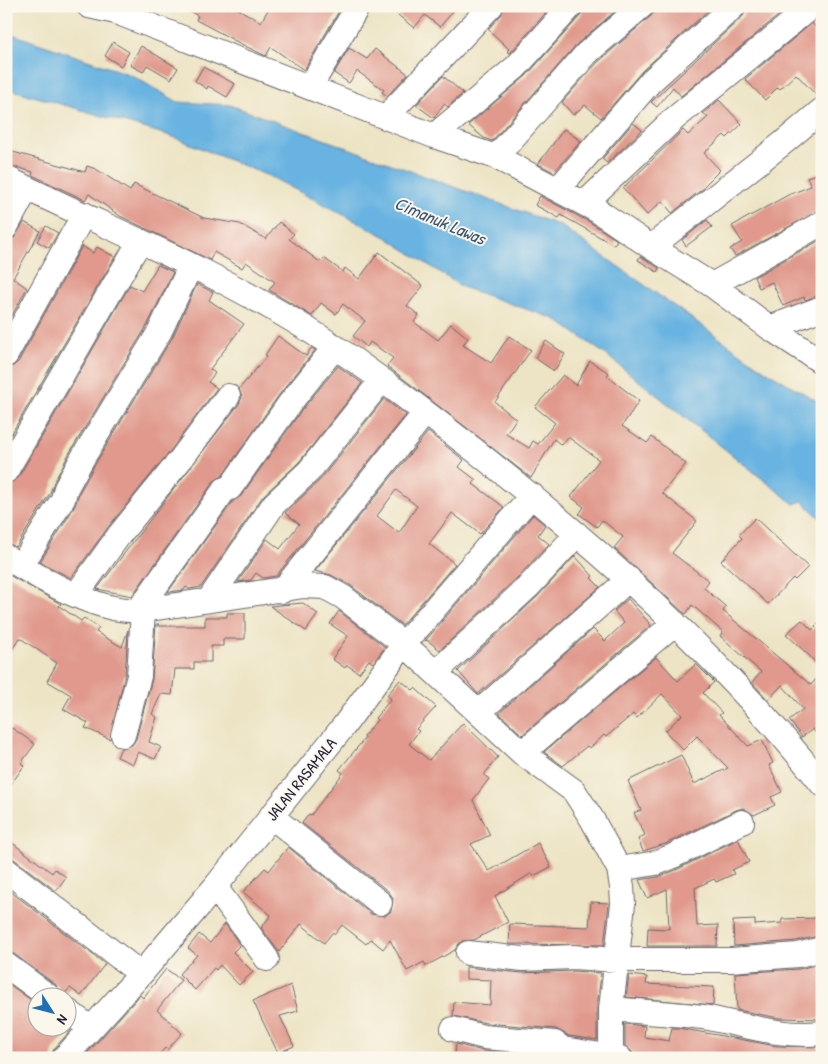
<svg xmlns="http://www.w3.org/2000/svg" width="828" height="1064" font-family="'Patrick Hand',sans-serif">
  <rect width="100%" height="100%" fill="#fbf7ec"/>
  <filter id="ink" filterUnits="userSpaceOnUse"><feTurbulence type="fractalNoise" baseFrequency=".02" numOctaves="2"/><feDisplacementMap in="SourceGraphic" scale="10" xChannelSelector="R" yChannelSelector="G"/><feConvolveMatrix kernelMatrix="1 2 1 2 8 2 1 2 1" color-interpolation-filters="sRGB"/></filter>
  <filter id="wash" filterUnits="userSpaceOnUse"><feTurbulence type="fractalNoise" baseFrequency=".0096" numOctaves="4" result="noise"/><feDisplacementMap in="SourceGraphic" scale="20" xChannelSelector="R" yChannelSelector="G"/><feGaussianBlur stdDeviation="1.12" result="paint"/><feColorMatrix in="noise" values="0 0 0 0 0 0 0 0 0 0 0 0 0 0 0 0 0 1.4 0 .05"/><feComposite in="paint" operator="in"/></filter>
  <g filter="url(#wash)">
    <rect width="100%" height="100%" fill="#ede4c5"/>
    <path fill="#68b3e1" stroke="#456a8e" d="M6 32 131 75 178 102 230 105 561 226 763 369 822 404V520L802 501 794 504 605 354 555 319 462 287 386 237 271 177 171 136 6 88Z"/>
    <g id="blocks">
      <path fill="#e0998c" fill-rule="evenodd" d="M180 6H233L261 22 270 6H342L304 70 271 47 266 56 245 46 196 20 198 16Z
        M387 6H457L440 27 425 15 414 28Z
        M504 6H552L510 53 507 51 509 49 488 29 501 15Z
        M584 6H621L577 44 492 141 484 138 468 125 526 76 581 15Z
        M659 6H713L642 71 601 118 585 105 573 115 562 102 597 63 651 16Z
        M747 6H790L681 96 673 87 657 107 651 102 743 16Z
        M812 23 822 34V97H818L796 74 780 89 778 87 765 100 745 79Z
        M113 42 129 52 121 66 105 56Z
        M141 46 178 68 171 79 147 65 143 72 130 65Z
        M349 48 367 59 375 49 408 74 387 96 382 92 384 90 357 71 349 83 334 73Z
        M203 67 235 84 227 97 208 86 207 89 195 81Z
        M443 76 463 93 448 107 444 104 434 118 416 105Z
        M719 100 742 124 727 138 724 135 704 153 720 170 704 186 705 187 672 213 662 201 647 215 623 188 683 130 688 135 708 117 703 113Z
        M633 123 642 130 607 163 602 159Z
        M564 129 581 141 554 172 538 164Z
        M6 150 85 172 87 166 96 169 130 191 134 184 204 218 240 224 266 239 279 222 294 234 289 239 320 262 324 258 343 272 345 268 359 279 379 252 423 286 407 306 419 315 414 322 438 340 451 324 468 338 463 345 491 363 509 336 531 350 495 402 516 419 506 434 529 448 533 441 538 444 555 423 535 407 563 375 576 385 590 361 609 373 607 376 639 401 622 426 647 443 652 437 686 464 662 493 697 521 672 553 709 581 704 588 726 607 723 611 811 685 822 672V741L813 729 802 737 789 720 803 709 782 685 768 700 752 682 761 672 720 636 723 632 692 605 686 614 683 612 614 548 623 537 602 520 597 527 579 514 584 507 571 497 599 460 568 437 561 445 554 439 531 478 387 366 393 358 370 342 367 347 353 336 365 321 343 304 336 314 321 303 312 316 269 290 275 282 246 262 242 268 214 252 210 260 120 216 89 194 85 200 32 175 33 172 6 164Z
        M822 172V209L735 256 730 249 742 242 732 226 788 195 811 186 807 177Z
        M540 196 591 223 617 240 614 245 561 215 559 218 535 205Z
        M707 220 712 227 686 246 682 240Z
        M24 222 40 231 13 278 27 288 6 326V241L14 238Z
        M46 226 58 233 49 248 37 241Z
        M822 239V295L805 300 804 297 783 306 772 282 759 288 754 277Z
        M82 246 93 253 97 247 115 257 6 443V369L13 366 18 362Z
        M640 256 659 268 657 272 638 260Z
        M158 265 173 272 148 324 70 452 54 482 50 493 16 547 6 543V485L18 478 130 285 142 291Z
        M197 284 213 292 209 300 244 324 210 369 215 373 208 382 217 388 170 451 109 526 71 578 40 562 75 506 79 493 94 466 172 338Z
        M278 336 306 356 311 348 315 350 279 395 222 476 214 481 132 596 97 589 239 404 242 397 239 389 267 356 265 355Z
        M546 341 565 354 554 371 535 358Z
        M338 366 362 383 299 462 263 496 201 587 189 589 186 587 184 590 168 592 233 501 241 496 301 411Z
        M384 399 406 415 276 576 263 578 256 573 251 580 238 582 267 539 280 549 299 524 285 513 320 480Z
        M428 432 464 460 459 467 476 480 473 484 504 507 480 534 452 513 429 544 455 564 402 625 350 585 331 575 315 571ZM396 490 417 506 399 533 377 516Z
        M533 515 545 525 538 535 549 544 518 577 440 650 427 640 425 641Z
        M755 518 808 567 795 580 793 578 768 604 721 561 742 538 739 535Z
        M575 556 593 576 591 578 600 587 478 694 458 671 537 597Z
        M9 575 61 604 59 606 81 621 84 618 99 628 96 632 122 647 128 630 125 674 110 739 85 728 88 723 63 709 71 695 47 681 57 663 20 638 6 658V578Z
        M628 599 651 625 522 735 499 713 593 629 605 641 624 623 614 611Z
        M303 603 318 614 306 631 270 606Z
        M339 611 385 647 373 663 369 660 359 673 347 665 345 668 332 659 348 636 330 624Z
        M227 613H245V639H223V646H211V662H194V669H175L172 695 161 694 152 714 157 717 149 742 161 747 155 759 138 752 133 764 117 757 121 748 132 745 136 739 152 679 156 624H159L157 626H205V617H227Z
        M802 620 812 630 822 620V668L786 634Z
        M656 657 678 681 696 664 714 682 703 693 722 713 719 715 748 746 762 740 773 763 769 765 782 792 771 797 775 805 754 815 743 808 736 810 665 844 643 851 638 839 645 835 634 813 641 810 628 781 681 755 694 784 728 768 697 736 683 750 665 731 682 715 662 694 637 718 633 714 606 737 604 735 590 748 587 746 563 766 544 752Z
        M400 680 413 690 415 688 436 707 416 729 419 731 409 744 429 760 463 723 498 757 484 775 489 779 473 800 490 835 471 844 489 871 538 843 551 867 533 876 532 873 495 896 508 922 474 940 462 941 455 950 426 966 424 962 407 971 390 940 383 949 371 939 366 944 342 925 335 934 333 932 324 943 301 924 279 952 261 928 271 915 243 892 265 868 269 871 288 847 371 914 385 916 391 911 393 898 389 892 302 823 309 814 311 815 343 773 339 770 365 738 364 736 377 720 375 718 391 699 387 695Z
        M12 728 35 744 21 763 24 766 6 791V736Z
        M6 838 52 873 55 869 66 877 56 891 14 859 6 857Z
        M738 839 749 862 732 870 734 874 716 882 714 879 695 888 697 926 718 925 717 946H647L648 928 669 929 667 889 647 898 639 880 658 877 676 870Z
        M6 888 105 964 81 996 70 988 62 996 56 985 14 954 6 951Z
        M591 902 609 903 604 945 509 944 510 924 589 927Z
        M817 918 819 936 796 941 734 946 733 921 755 920V925L782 923V919Z
        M225 924 240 945 233 952 253 972 239 985 220 965 216 970 214 968 195 990 179 974 197 955 188 948 199 934 210 943Z
        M822 963V1019L779 1018 737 1010 735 973 799 969Z
        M466 967 522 973 573 971 601 973 597 1008V1040L569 1036 556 1029 486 1023 453 1016 454 1002 490 1005 491 980 466 979Z
        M166 969 181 980 157 1010 182 1033 167 1050 165 1048 156 1058H83L140 995 143 998Z
        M629 975 647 977 646 984 714 987 713 1005 626 997Z
        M6 982 38 1005V1026H66L71 1030 54 1049 51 1058H16L6 1050Z
        M291 985 298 1011 280 1016 294 1046 278 1053 253 1001Z
        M625 1024 645 1026 644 1037 669 1041 672 1028H679L776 1046 822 1047V1054H810V1058H742L723 1054 722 1058H633V1053L625 1046Z
        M456 1044 483 1051 552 1058H474L455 1055Z"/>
    </g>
  </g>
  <g filter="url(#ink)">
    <use href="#blocks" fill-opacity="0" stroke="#69666b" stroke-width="1"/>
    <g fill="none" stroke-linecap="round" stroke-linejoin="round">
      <defs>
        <path id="minor" d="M89 6 116 12 434 136 496 157 598 211 651 247 712 285 770 328 822 362
          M310 87 358 6
          M386 117 491 6
          M434 136 516 67 571 6
          M496 157 587 53 642 6
          M6 178C94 222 185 258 270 307 342 347 408 399 473 449 600 549 721 657 822 784
          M558 189 651 81 734 6
          M585 203 674 119 812 6
          M6 227 27 188
          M651 247 783 143 822 110
          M712 285 822 223
          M770 328 822 308
          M6 355 84 214
          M6 471 140 241
          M6 557C41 579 101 615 143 610L304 586 325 587 343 597 404 644 522 753 574 791 592 819 619 869 622 887 623 904 611 1009V1058
          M21 566 63 499 66 488 82 459 160 331 191 265
          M282 591 425 413
          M76 595 120 534 181 459 228 396
          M209 600 274 504 309 471 381 381
          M138 611 225 489 230 488 290 403 335 347
          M436 672 528 587 577 534
          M479 712 629 579
          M123 735 139 676 143 610
          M522 753 675 623
          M271 816 380 903
          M619 869 656 863 671 857 742 822
          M6 870 141 974
          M215 887 267 959
          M468 953 523 959 573 957 617 960H731L798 955 822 949
          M6 965 48 996
          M611 1009C642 1012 673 1013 703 1017 742 1024 783 1038 822 1033
          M68 1011 90 1028
          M453 1029 484 1037 555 1043 563 1049 620 1058
          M64 1058 141 974 215 887 343 727 404 644 532 495"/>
      </defs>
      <use href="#minor" stroke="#69666b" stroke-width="26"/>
      <use href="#minor" stroke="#fff" stroke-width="24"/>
    </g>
  </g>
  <g text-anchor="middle" stroke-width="4" stroke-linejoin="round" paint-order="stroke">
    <g font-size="16" fill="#22223b" stroke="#fbf7ec">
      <text transform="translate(301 779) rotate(-51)" y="6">JALAN RASAMALA</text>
    </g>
    <g font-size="18" font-style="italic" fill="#3a5575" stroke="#fbf7ec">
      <text transform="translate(440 221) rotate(23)" y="6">Cimanuk Lawas</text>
    </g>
  </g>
  <rect width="828" height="1064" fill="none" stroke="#fbf7ec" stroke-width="25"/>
  <g transform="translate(52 1012) rotate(126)"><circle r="24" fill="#fbf7ec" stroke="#a4a2a5"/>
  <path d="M0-4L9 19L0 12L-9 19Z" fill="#1f6fb2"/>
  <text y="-8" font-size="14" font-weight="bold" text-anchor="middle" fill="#22223b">N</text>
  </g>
</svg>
